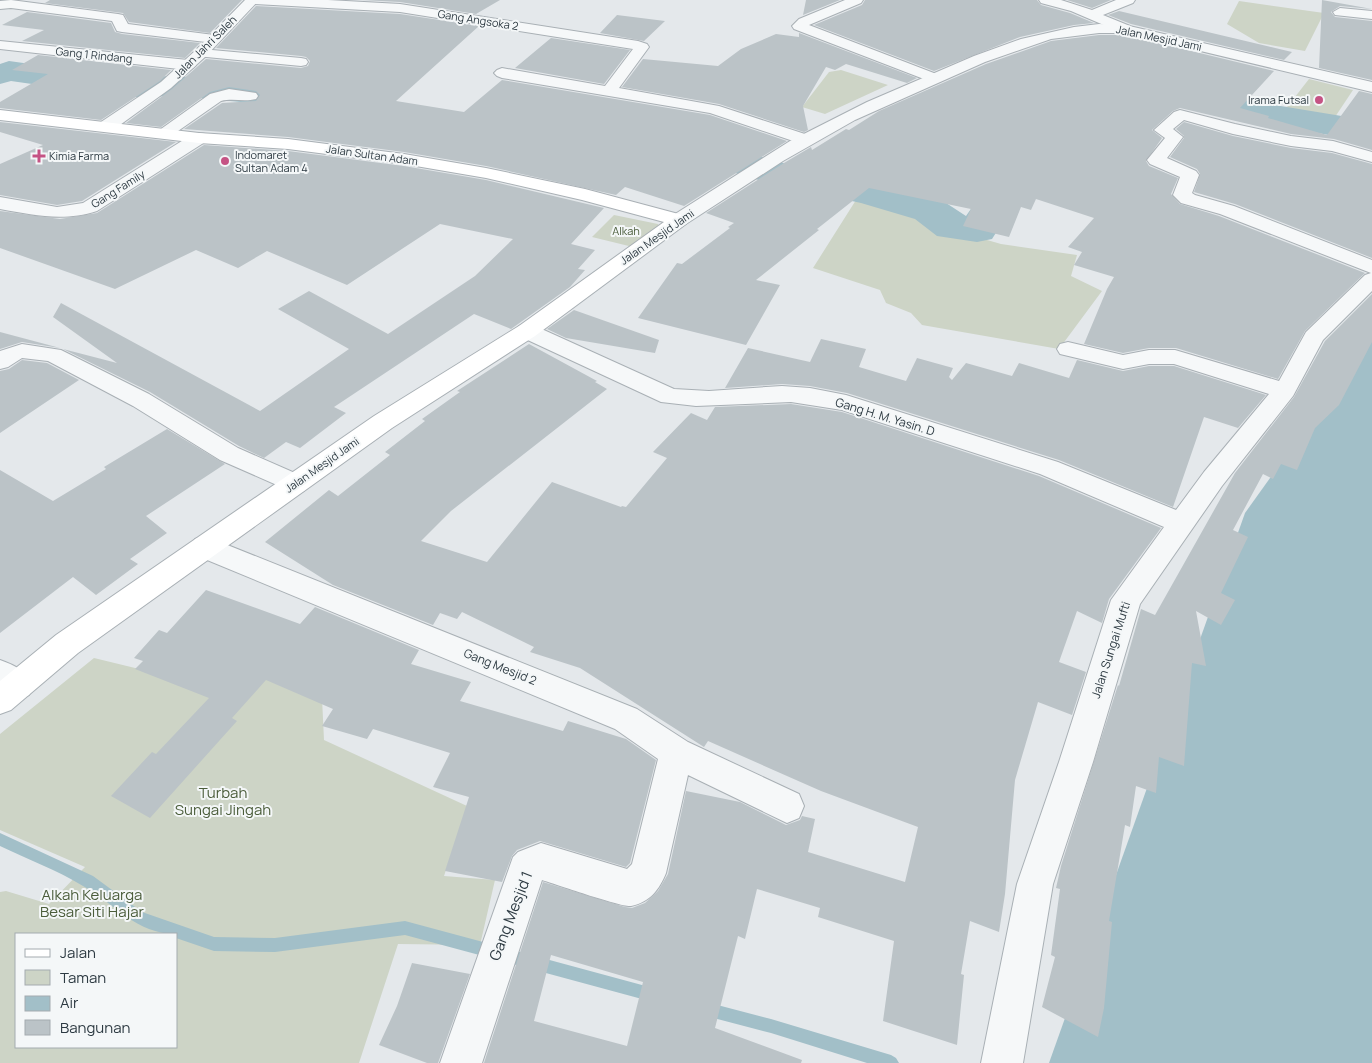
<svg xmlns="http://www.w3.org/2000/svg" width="1372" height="1063" font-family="Manrope,sans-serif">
  <rect width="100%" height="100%" fill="#e4e8eb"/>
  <path fill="#cdd4c6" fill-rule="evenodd" d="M1239 1 1324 13 1305 51 1259 43 1227 24Z
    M841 70 888 85 825 114 802 107 829 72Z
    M1309 79 1353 90 1331 123 1284 111Z
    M856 200 938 217 952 230 1001 244 1077 255 1071 276 1102 291 1059 349 922 325 911 313 886 303 880 290 813 268Z
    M614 215 658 224 660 228 637 248 592 237Z
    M94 658 205 685 227 665 322 698 324 740 467 806 444 876 495 880 480 945 398 944 359 1063H0V892L6 891 49 904 85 867 0 830V734ZM16 934H176V1047H16Z"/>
  <path fill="#a2bfc8" d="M1372 336V1063H1049L1245 513Z"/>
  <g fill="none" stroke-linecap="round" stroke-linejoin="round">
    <path fill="#a2bfc8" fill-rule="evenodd" d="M0 833 93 876 142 912 214 937 275 938 405 921 653 988 658 990 660 995 658 1000 653 1002 405 935 275 952 214 951 176 938V934C136 934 115 904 83 886 57 870 27 859 0 846Z
      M706 1002 771 1019 891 1055 896 1058 899 1063H867L771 1033 706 1016 701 1014 699 1009 701 1004Z"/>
    <path fill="#a2bfc8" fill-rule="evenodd" d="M9 61 52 67 64 70 68 75 97 78 178 76 281 86 308 81 351 88 356 95 351 102 339 105 308 101 281 106 178 96 97 98 42 90 39 85 11 81 0 84V64Z
      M1164 72 1192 77 1233 95 1269 104 1372 121V143L1269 124 1222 113 1210 110 1174 93 1152 89 1147 82 1152 75Z
      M671 136 692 143 747 153 787 164 882 185 943 201 966 216 1003 163 1028 159 1041 162 1047 170 1041 178 1029 181 992 239 977 242 937 236 915 219 861 203 765 182 740 174 670 160 658 155 653 147 658 139Z"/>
  </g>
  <path fill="#bbc3c7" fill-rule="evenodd" d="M50 0H242L210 33 129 22 123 13 45 3Z
    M362 0H500L476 14 400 2Z
    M806 0H840L803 15Z
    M865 0H1037L1041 5 1070 13 1094 23 1074 25 1020 37 934 71 814 25 862 5Z
    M1067 0H1111L1092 8Z
    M1322 0 1372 9 1340 6 1331 12 1335 17 1372 21V80L1319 68Z
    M256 6 400 14 479 26 396 101 464 112 502 80 710 115 787 141 684 206 625 187 616 195 486 166 404 152 288 137 184 129 222 103 256 101 260 95 256 91 229 87 210 92 161 127 126 123 172 89 206 59 301 68 308 66 310 61 306 57 301 56 216 48Z
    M1119 11 1292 52 1284 60 1131 24 1108 15Z
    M27 12 111 23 115 32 122 34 200 43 185 58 22 41 44 30 2 25Z
    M617 15 665 21 644 41 600 33Z
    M799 33 917 78 907 83 846 64 835 70 826 67 803 106 808 130 804 132 719 104 622 87 643 59 718 66 741 49 776 34 799 37Z
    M1099 35H1125L1274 71 1240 108 1269 116 1268 118 1327 135 1359 91 1372 94V150L1334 139 1291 134 1180 108 1173 111 1152 130 1162 138 1146 161 1149 166 1178 178 1171 194 1180 204 1219 216 1365 273 1305 331 1278 379 1176 348H1149L1123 353 1084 344 1107 289 1114 277 1074 265 1082 252 1068 247 1094 218 1036 199 1031 210 1021 207 1009 237 963 226 971 209 869 188 817 229 819 230 756 280 780 285 746 345 638 318 677 263 682 264 730 228 728 227 734 223 706 213 784 163 811 147 812 150 846 129 849 130 879 111 986 64 1051 41Z
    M551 38 630 50 604 84 515 68Z
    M38 55 171 70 160 81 101 120 0 108V102L48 74 12 70Z
    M0 122 176 142 82 201 57 205 0 195V164L43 145 0 132Z
    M1184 122 1233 136 1291 148 1332 153 1372 164V258L1235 204 1194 192 1200 174 1197 169 1170 157 1184 138V136L1176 129Z
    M204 145 288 151 404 166 486 180 604 208 571 244 595 250 578 269 585 270 570 287 511 329 474 314 334 407 346 413 300 448 286 442 264 458 239 446 150 392 63 349 117 363 53 317 61 303 260 411 349 349 278 309 309 291 388 334 475 276 513 239 440 224 347 285 267 251 238 268 196 250 115 289 0 248V211L60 219 97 213Z
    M1372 294V342L1339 405 1315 428 1297 470 1281 464 1273 479 1263 474 1233 530 1248 537 1221 593 1235 600 1221 625 1196 611 1206 666 1192 663 1184 766 1159 757 1156 793 1136 786 1130 827 1125 825 1109 921 1112 922 1104 1008 1098 1037 1042 1007 1055 957 1051 955 1060 889 1056 888 1061 866 1118 685 1119 686 1141 609 1155 615 1235 473 1294 397 1325 341Z
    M574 310 659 340 655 353 566 338 547 329Z
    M0 332 60 348 22 342 0 349Z
    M821 339 866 349 859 367 906 381 917 358 953 368 949 377 952 380 966 363 1012 376 1019 363 1069 378 1077 360 1123 371 1149 366H1174L1266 395 1238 428 1204 417 1173 507 1059 460 847 393 810 386 782 384 725 388 748 348 810 362Z
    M529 344 597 381 595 382 607 389 451 511 421 541 487 562 552 482 621 507 622 506 626 507 667 458 653 452 691 413 707 420 715 407 791 404 842 412 1039 476 1161 528 1109 599 1102 623 1077 611 1059 662 1086 672 1072 715 1038 702 1015 780 1005 894 999 932 970 921 961 974 964 975 957 1045 883 1021 894 941 818 917 820 908 757 889 745 939 738 936 715 1028 802 1060 801 1063H484L543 882 625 907 632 908 645 903 658 891 668 874 686 791 740 802 786 825 800 820 802 816 815 819 808 852 905 882 918 827 821 791 708 741 704 747 580 668 530 652 534 647 462 612 457 619 440 613 433 625 333 585 265 542 329 490 338 496 390 455 385 452 425 421 422 419 460 392 457 391ZM551 955 643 982 627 1046 534 1021Z
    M22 360 47 363 79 380 0 433V371L9 369Z
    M167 429 225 464 146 516 167 533 130 559 138 564 96 595 73 577 0 633V470L53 501 106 469 104 467Z
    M206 590 300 624 315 607 419 650 411 664 471 682 460 701 563 731 568 721 626 739 656 760 630 863 626 867 540 841 517 850 512 856 502 882 445 871 469 797 433 787 450 753 373 729 367 739 322 726 333 709 266 680 232 718 237 721 150 818 111 796 152 752 156 754 209 698 135 669 143 661 134 658 159 630 167 633Z
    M412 963 470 974 438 1063H427L379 1045 397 1006Z"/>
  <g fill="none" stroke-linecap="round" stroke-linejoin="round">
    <defs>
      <path id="minor" d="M11 0 118 14 123 15 128 24 214 35 219 36 221 39 219 42 214 43 122 32 117 31 112 21 11 8 0 9V1Z
        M248 0H328L400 4 638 41 647 44 649 47 619 88 719 106 811 136 814 140 811 144 805 145 710 113 502 78 497 76 494 73 497 70 502 68 605 86 633 49 400 12 255 4Z
        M845 0H863L861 3 809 25 939 75 942 78 939 81H929L794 29 792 26 799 19Z
        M1039 0H1061L1092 10 1116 0H1135L1133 3 1103 15 1130 26 1132 29 1130 32H1120L1071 11 1041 3Z
        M1340 8 1372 11V19L1335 15 1333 12Z
        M0 41 188 60 193 62 196 65 193 68 188 70 0 49Z
        M201 49 301 58 306 59 308 62 306 65 301 66 196 56 194 53 196 50Z
        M229 89 256 93 258 96 256 99C244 102 233 98 221 101L168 138H156L154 134 210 94Z
        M1180 110 1235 124 1291 136 1333 141 1372 152V162L1332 151 1291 146 1233 134 1184 120 1173 129 1183 137 1167 158 1196 171 1199 175 1192 193 1195 195 1234 206 1372 260V291L1323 340 1293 396 1222 486 1140 604 1093 762 1053 884 1023 1063H981L1017 884 1059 762 1111 600 1164 527 1040 474 842 410 791 402 696 406 661 402 519 336 516 331 519 326 527 324 535 326 674 389 709 391 782 386 810 388 846 395 1058 462 1176 510 1204 472 1269 394 1174 364H1149L1123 369 1060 354 1057 349 1060 344 1068 342 1123 355 1149 350H1175L1279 381 1306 332 1365 275 1371 273 1220 214 1181 203 1173 195 1180 177 1150 164 1147 160 1165 138 1154 130 1174 112Z
        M199 133 205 134 207 138 205 142 97 211C63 222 34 215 0 209V197L57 207 83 203 193 134Z
        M22 344 61 350 149 394 238 448 304 477 308 484 304 491 295 493 220 460 133 406 48 361 22 358 8 367 0 369V351Z
        M205 536 637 709 688 742 799 794 804 806 799 818 787 823 688 775 666 873C659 890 650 902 631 906 624 908 555 884 542 880L482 1063H440L513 857 518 852 541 843 627 869 632 864 658 759 615 729 195 555 191 547 195 539Z
        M0 660C14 665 27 671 34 685L29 695 18 699 0 690Z"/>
      <path id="tertiary" d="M245 0H259L206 56 171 88 113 130H101L99 126 101 122 161 82 196 50Z
        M1099 24 1125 25 1372 82V92L1125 33H1099L1051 39 985 62 855 120 783 161 686 224 679 226 672 224 669 220 672 216 790 141 867 102 974 56 1021 39 1074 27Z"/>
      <path id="secondary" d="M0 110 199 133 288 139 404 154 486 168 585 189 686 216 689 220 686 224 535 336 392 428 78 653 11 710 0 714V681L56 635 374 416 519 326 664 222 582 200 486 178 404 164 288 149 199 143 0 120Z"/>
    </defs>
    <use href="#minor" stroke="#a9b0b5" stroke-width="2"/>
    <use href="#tertiary" stroke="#a9b0b5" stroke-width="2"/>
    <use href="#secondary" stroke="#a9b0b5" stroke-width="2"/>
    <use href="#minor" fill="#f6f8f9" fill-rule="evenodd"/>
    <use href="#tertiary" fill="#f6f8f9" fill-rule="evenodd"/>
    <use href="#secondary" fill="#fff" fill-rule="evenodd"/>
  </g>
  <g fill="#c55384" stroke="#f4f7f8" stroke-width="2">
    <circle cx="1319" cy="100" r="5"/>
    <path d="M36.5 148.5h5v5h5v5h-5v5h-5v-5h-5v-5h5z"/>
    <circle cx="225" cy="161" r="5"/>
  </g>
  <g text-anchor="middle" stroke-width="4" stroke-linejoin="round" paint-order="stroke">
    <g font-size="11" fill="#2d3a42" stroke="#f4f7f8">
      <text transform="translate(478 20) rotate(9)" y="4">Gang Angsoka 2</text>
      <text transform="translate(1159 38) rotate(12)" y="4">Jalan Mesjid Jami</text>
      <text transform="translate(205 47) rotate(-45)" y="4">Jalan Jahri Saleh</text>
      <text transform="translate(94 55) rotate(6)" y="4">Gang 1 Rindang</text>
      <text transform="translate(372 155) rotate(8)" y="4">Jalan Sultan Adam</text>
      <text transform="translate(118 189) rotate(-32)" y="4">Gang Family</text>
      <text transform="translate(657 237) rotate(-35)" y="4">Jalan Mesjid Jami</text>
      <text transform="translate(322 465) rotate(-35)" y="4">Jalan Mesjid Jami</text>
    </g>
    <g font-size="11" fill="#2d3a42" stroke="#f4f7f8" text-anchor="start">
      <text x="1309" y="104" text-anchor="end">Irama Futsal</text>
      <text x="235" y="159">Indomaret<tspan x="235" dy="13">Sultan Adam 4</tspan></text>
      <text x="49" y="160">Kimia Farma</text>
    </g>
    <g font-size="11" fill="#4b5d3b" stroke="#f4f7f8">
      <text x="626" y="235">Alkah</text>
    </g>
    <g font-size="12" fill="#2d3a42" stroke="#f4f7f8">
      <text transform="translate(885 417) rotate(17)" y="4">Gang H. M. Yasin. D</text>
      <text transform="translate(1111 650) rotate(-72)" y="4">Jalan Sungai Mufti</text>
      <text transform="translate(500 667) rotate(22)" y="4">Gang Mesjid 2</text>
    </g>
    <g font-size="15" fill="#4b5d3b" stroke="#f4f7f8">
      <text x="223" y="798">Turbah<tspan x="223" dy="17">Sungai Jingah</tspan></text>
      <text x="92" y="900">Alkah Keluarga<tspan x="92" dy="17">Besar Siti Hajar</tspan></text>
    </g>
    <g font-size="15" fill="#2d3a42" stroke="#f4f7f8">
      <text transform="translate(511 916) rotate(-69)" y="5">Gang Mesjid 1</text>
    </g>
  </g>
  <rect x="15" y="933" width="162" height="115" fill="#f4f7f8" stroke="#a4abaf"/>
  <rect x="25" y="949" width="25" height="8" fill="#ffffff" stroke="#a4abaf"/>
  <text x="60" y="958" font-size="15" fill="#2d3a42">Jalan</text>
  <rect x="25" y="970" width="25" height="15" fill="#cdd4c6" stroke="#a4abaf"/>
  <text x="60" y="983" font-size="15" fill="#2d3a42">Taman</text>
  <rect x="25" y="996" width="25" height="15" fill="#a2bfc8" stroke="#a4abaf"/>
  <text x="60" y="1008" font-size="15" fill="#2d3a42">Air</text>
  <rect x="25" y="1020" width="25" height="15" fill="#bbc3c7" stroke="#a4abaf"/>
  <text x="60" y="1033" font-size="15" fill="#2d3a42">Bangunan</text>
</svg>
